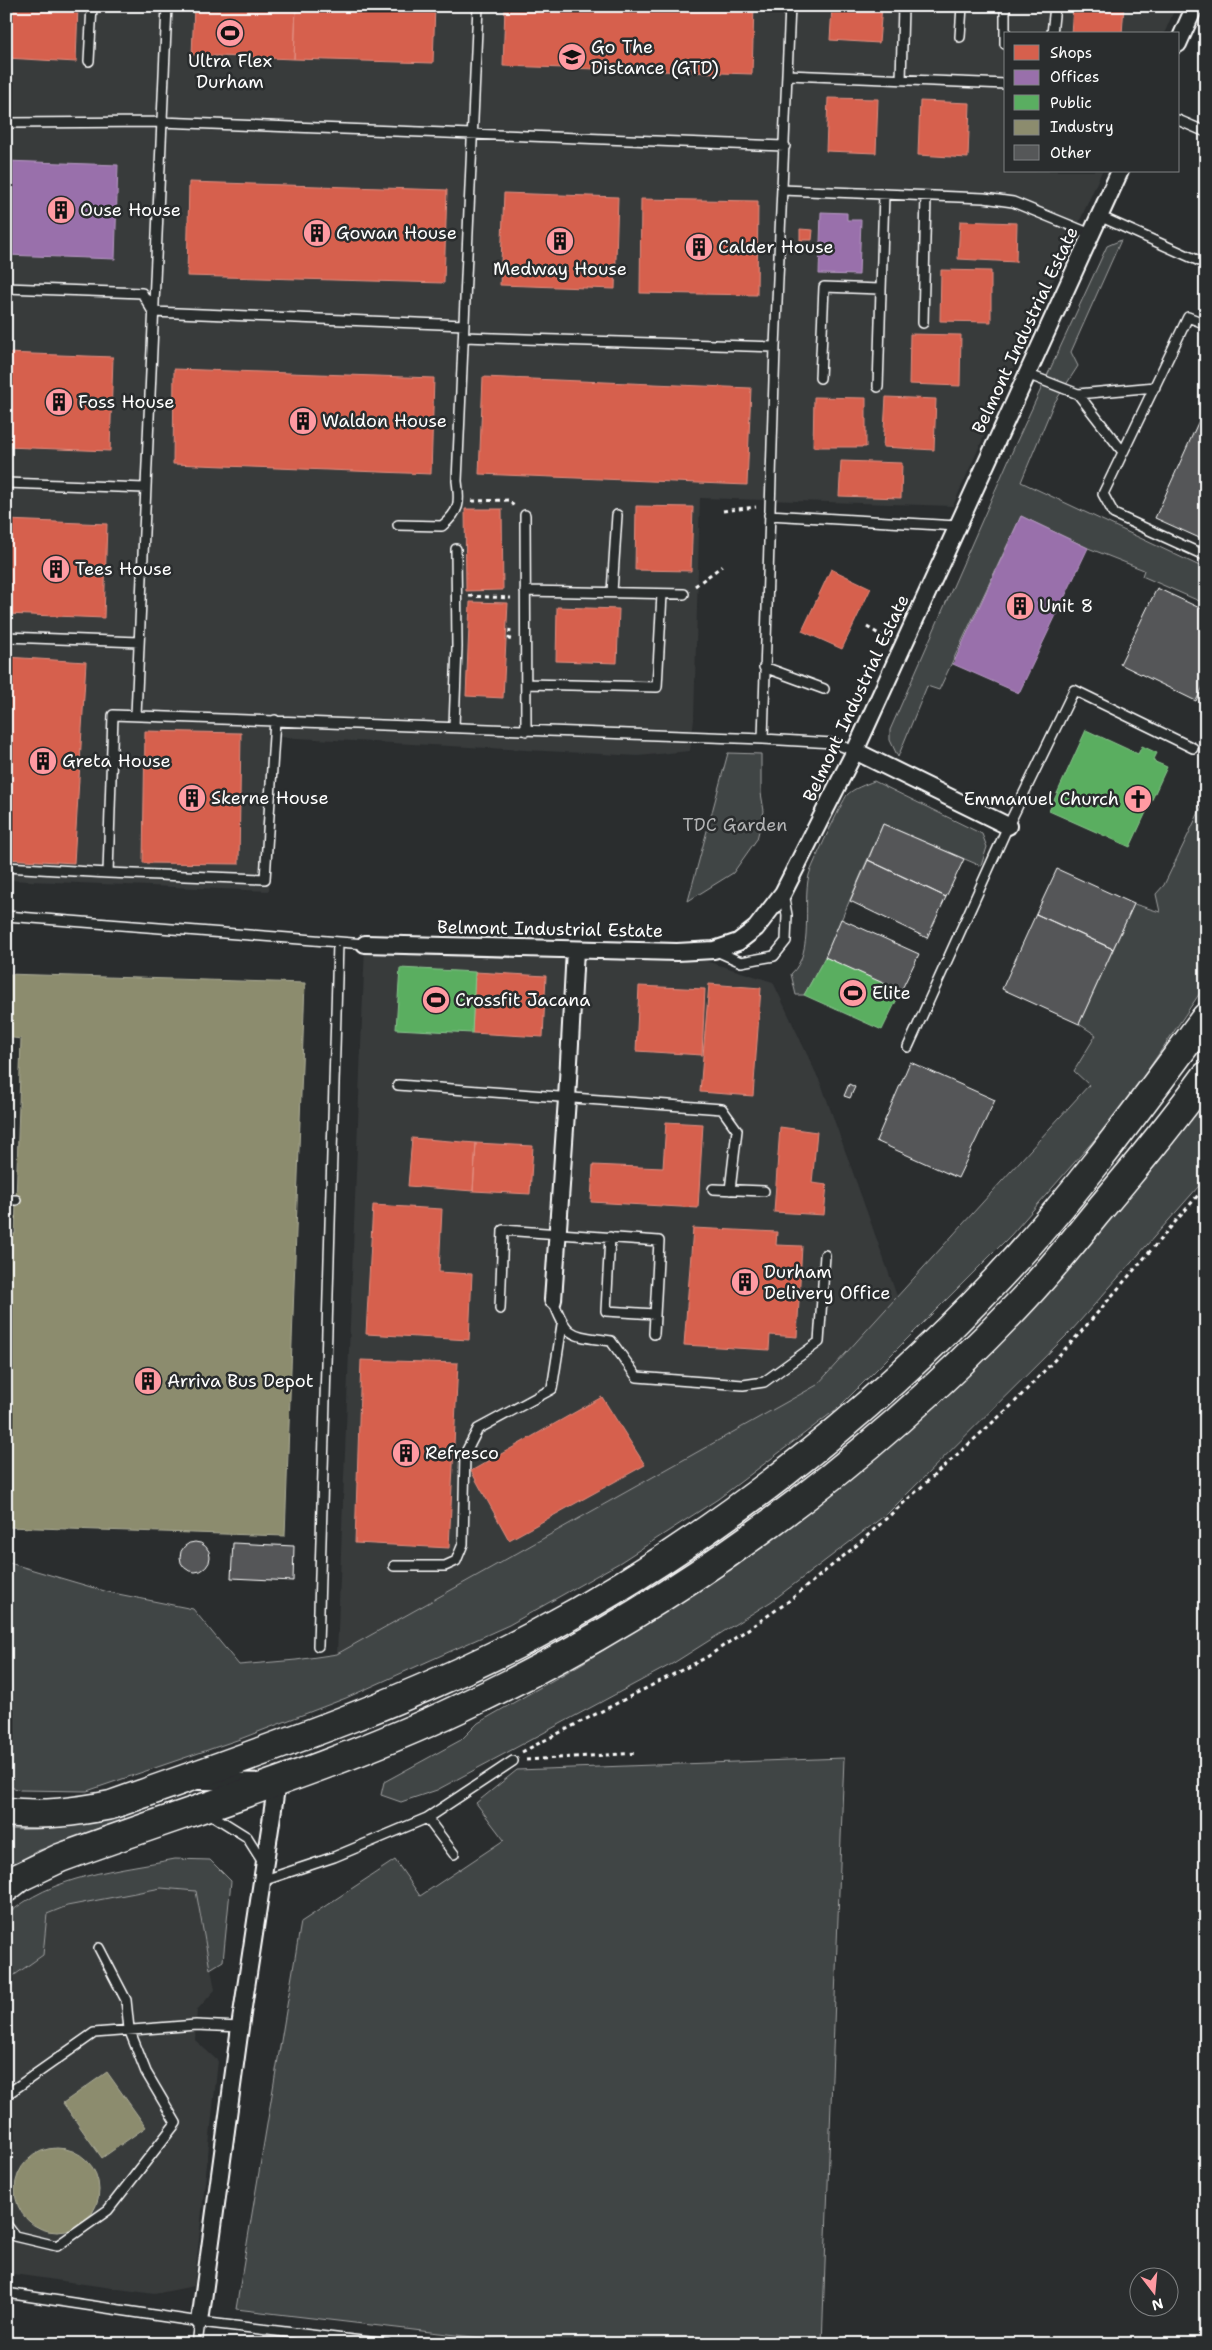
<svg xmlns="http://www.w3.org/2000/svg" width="1212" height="2350" font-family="'Shantell Sans',sans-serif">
  <rect width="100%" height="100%" fill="#2a2d2e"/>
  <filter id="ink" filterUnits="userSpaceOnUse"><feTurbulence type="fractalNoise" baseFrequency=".02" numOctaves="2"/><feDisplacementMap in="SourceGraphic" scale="10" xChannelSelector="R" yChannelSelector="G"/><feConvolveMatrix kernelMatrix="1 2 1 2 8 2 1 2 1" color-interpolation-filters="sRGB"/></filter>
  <g filter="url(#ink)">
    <path fill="#373a3b" d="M6 6H1176L1164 34H1006V171H1102L953 506 700 498 694 720 690 751 638 756 277 737 269 891 6 880Z
      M365 944 677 952 773 982 822 1086 897 1296 817 1385 337 1654Z
      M161 1888 197 1891 215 1990 197 2010 195 2040 218 2061 194 2286 154 2294 6 2273V1981L43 1955 46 1914 67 1906Z"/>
    <path fill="#414445" stroke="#a0a2a2" d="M1121 240 1071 352 1078 366 1053 405 1021 482 1206 569V604L1142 576 1144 570 1088 548 1021 516 939 690 927 686 898 757 890 740V730L1016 443 1107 246Z
      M728 753 761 754V793L764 811 757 839 733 873 688 901Z
      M874 781 982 834 987 847 981 866 883 824 825 957 804 995H796L791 974C815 952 802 904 809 875 811 867 843 800 847 795 854 788 865 785 874 781Z
      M1202 806 1206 807V984L1123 1107 1011 1235 838 1408 718 1499 619 1563 509 1625 346 1698 240 1739 87 1791 20 1790 6 1785V1562L108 1592 193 1609 239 1665 296 1660 337 1654 817 1385 1089 1085 1074 1071 1096 1035 1079 1024 1134 904 1160 912 1156 894 1164 885Z
      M1206 1101V1178L1072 1330 888 1513 772 1601 672 1664 437 1790 401 1802 381 1795 384 1782 461 1740 478 1723 581 1664 737 1566 869 1462 1027 1316 1157 1164Z
      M844 1758 822 2344H532L236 2309 301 1922 395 1860 420 1896 504 1840 476 1803 517 1770Z
      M124 1816 125 1821 37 1851 6 1869V1829C46 1831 86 1825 124 1816Z
      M175 1859 210 1860 231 1881 223 1961 210 1969 196 1891 161 1888 67 1906 47 1914 43 1955 6 1981V1916C51 1875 118 1870 175 1859Z"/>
    <path fill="#d6604d" stroke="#e29082" d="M6 6H78L76 62 6 58Z
      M194 6H296L294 59 192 55Z
      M296 6H435L433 63 294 59Z
      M505 6H754L752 74 503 66Z
      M832 6H882L879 43 830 40Z
      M1073 6H1124L1122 34H1071Z
      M828 98 878 99 876 153 826 151Z
      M920 101 970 103 968 158 918 155Z
      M189 182 447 190 444 283 187 276Z
      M504 193 618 197 615 289 500 285Z
      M641 199 758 201 757 295 640 293Z
      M960 221 1017 223 1016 262 958 259Z
      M800 229 813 230 812 240H800Z
      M941 270 991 271V322L940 321Z
      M910 334 961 335 960 386 909 384Z
      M6 353 113 357 110 451 6 447Z
      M174 369 434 378 431 474 173 464Z
      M483 377 751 388 747 485 479 474Z
      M814 397 866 398V447H813Z
      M886 397 936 399 934 450 883 447Z
      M841 461 902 463 901 498 839 496Z
      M636 506 693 507 691 571 635 570Z
      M465 509H502L503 590 466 591Z
      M6 520 107 524 104 618 6 614Z
      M831 569 871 588 842 649 802 631Z
      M470 602 508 603 503 698 466 696Z
      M557 607 619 609 617 663 556 661Z
      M6 657 86 662 74 863 6 859Z
      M145 731 241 733 239 864 143 863Z
      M475 972 546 976 543 1037 472 1033Z
      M709 984 761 988 753 1096 700 1092Z
      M639 986 705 989 702 1055 636 1051Z
      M666 1122 703 1124 698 1208 591 1202 593 1165 663 1168Z
      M780 1127 817 1132 812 1183 827 1185 824 1215 774 1212Z
      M412 1138 476 1143 473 1191 408 1186Z
      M476 1143 533 1146 530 1194 473 1191Z
      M373 1205 442 1209 439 1272 472 1274 469 1340 366 1334Z
      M693 1228 777 1232 776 1245 802 1246 797 1337 770 1335 769 1350 684 1345Z
      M361 1360 458 1363 449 1548 355 1543Z
      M602 1397 645 1465 509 1540 471 1471Z"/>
    <path fill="#9970ab" stroke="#b89bc4" d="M6 161 118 165 115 259 6 255Z
      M821 212 847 213V220H861L859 275 819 274Z
      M1021 516 1088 548 1019 693 953 664Z"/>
    <path fill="#5aae61" stroke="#8cc690" d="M1086 730 1138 754 1142 746 1157 753 1153 761 1167 767 1130 847 1049 811Z
      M825 957 901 991 882 1030 804 995Z
      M400 968 475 972 472 1033 396 1029Z"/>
    <path fill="#8c8c6e" stroke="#aeae9a" d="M6 974 305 983 285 1536 6 1527V1234H15L21 1039 6 1037Z
      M107 2072 146 2127 102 2158 63 2103Z
      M15 2190a42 42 0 1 1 84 0a42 42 0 1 1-84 0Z"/>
    <path fill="#555758" stroke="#fff" d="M1206 405V541L1155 518Z
      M1157 588 1206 611V681L1196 701 1120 664Z
      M883 824 964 859 946 897 868 860Z
      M868 860 946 897 927 938 850 901Z
      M1057 869 1134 904 1113 949 1036 914Z
      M1036 914 1113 949 1079 1024 1002 989Z
      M841 919 919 954 901 991 825 957Z
      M910 1062 995 1100 958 1178 876 1141Z
      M849 1084 855 1087 850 1098 844 1096Z
      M180 1557a15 15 0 1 1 30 0a15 15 0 1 1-30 0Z
      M233 1543 294 1546 293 1581 231 1578Z"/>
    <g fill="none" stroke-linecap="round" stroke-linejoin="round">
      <defs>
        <path id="lane" d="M1005 6V44
          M1052 34 1055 6
          M960 37 962 6
          M89 61 92 6
          M788 75 1006 84
          M901 80 903 6
          M1178 120 1206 132
          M6 123 161 122 785 146
          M782 190 984 198 1013 202 1091 234
          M1099 216 1206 264
          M6 288 142 293 153 312 464 325
          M923 323 926 196
          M1206 324 1188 317 1103 494 1114 514 1206 556
          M464 337 775 347
          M1027 374 1078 394 1123 452
          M820 378 824 287 880 289
          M878 387 884 194
          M1078 394 1155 387
          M6 483 145 488
          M525 515 526 731
          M769 515 957 526
          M398 525 442 526C460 511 460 503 457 481L478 6
          M525 591 684 594
          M612 592 617 515
          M6 637 139 642
          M764 667 824 689
          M527 684 657 687 662 594
          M136 715 167 6
          M454 726 457 647 456 549
          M763 739 833 743 855 751
          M6 867 108 873 113 715 763 739 775 347 790 6
          M108 873 265 879 275 720
          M6 916 365 944
          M716 951 741 962 774 956 786 941 787 915 783 893
          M908 1047 1008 826 1074 690 1193 748
          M398 1085 722 1109 737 1130 730 1190
          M713 1189 764 1191
          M6 1200H16
          M610 1237 606 1311 655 1314
          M553 1300C567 1339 572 1335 611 1341L637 1377 743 1385 764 1382 819 1342 825 1255
          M500 1309 503 1230 659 1241 654 1334
          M394 1566H445L456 1561 463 1544 465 1454 478 1429 552 1389 562 1325
          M318 1646 338 943
          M207 1812 247 1837 264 1864
          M427 1818 454 1854
          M262 1881 334 1857 427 1818 513 1761
          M6 2095 94 2033 196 2025 240 2027
          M6 2224 15 2236 57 2246 108 2210 176 2123 146 2072 129 2029 126 2000 99 1948
          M6 2293 200 2322 387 2344
          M197 2344 200 2322"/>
        <path id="street" d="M1178 44 1195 6
          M855 751 1008 826
          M365 944 677 952 714 950 738 942 756 928 783 893 855 751 1120 171
          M553 1300 567 1099 575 950
          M198 1781 277 1782 240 2027 200 2322"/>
        <path id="highway" d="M6 1812C43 1816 75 1812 111 1805 254 1754 400 1706 535 1635 708 1543 866 1419 999 1277 1075 1196 1140 1106 1206 1017
          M6 1888 20 1877 60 1858C193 1809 331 1769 460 1708 667 1611 858 1473 1016 1307 1044 1278 1070 1246 1095 1215 1133 1170 1171 1124 1206 1076"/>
      </defs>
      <use href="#lane" stroke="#fff" stroke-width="12"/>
      <use href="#street" stroke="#fff" stroke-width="20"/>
      <use href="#highway" stroke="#fff" stroke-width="31"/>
      <path stroke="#fff" stroke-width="3" stroke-dasharray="4 4" stroke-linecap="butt" d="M472 501 509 500 515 508
        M723 511 756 507
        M695 586 722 566
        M469 596 511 598
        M867 627 889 640
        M510 629 509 639 513 640
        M522 1752 707 1657 785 1604 857 1545 1012 1405 1080 1333 1206 1186
        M526 1760 637 1753"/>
      <use href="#lane" stroke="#2a2d2e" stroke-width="9"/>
      <use href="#street" stroke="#2a2d2e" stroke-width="16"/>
      <use href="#highway" stroke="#2a2d2e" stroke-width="28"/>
    </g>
  </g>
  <defs>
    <symbol id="stadium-disc" viewBox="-11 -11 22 22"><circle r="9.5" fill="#ff9aa2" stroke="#2a2d2e"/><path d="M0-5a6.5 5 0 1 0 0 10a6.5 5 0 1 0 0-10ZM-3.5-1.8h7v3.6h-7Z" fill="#111"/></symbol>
    <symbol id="university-disc" viewBox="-11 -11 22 22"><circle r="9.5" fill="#ff9aa2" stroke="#2a2d2e"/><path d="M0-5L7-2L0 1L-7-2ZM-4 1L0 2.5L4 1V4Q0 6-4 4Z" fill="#111"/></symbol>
    <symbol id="building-disc" viewBox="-11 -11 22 22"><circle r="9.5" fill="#ff9aa2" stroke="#2a2d2e"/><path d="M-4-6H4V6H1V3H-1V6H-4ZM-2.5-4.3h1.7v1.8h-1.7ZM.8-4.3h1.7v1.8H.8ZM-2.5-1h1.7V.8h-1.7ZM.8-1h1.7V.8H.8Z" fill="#111"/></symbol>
    <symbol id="church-disc" viewBox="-11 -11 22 22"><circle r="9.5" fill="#ff9aa2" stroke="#2a2d2e"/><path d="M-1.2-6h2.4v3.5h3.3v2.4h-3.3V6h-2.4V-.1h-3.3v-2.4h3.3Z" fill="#111"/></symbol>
  </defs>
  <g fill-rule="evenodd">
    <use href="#stadium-disc" x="214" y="17" width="32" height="32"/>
    <use href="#university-disc" x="556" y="41" width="32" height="32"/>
    <use href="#building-disc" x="45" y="194" width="32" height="32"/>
    <use href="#building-disc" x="301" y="217" width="32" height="32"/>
    <use href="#building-disc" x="544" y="225" width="32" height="32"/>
    <use href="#building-disc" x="683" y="231" width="32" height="32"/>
    <use href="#building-disc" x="43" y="386" width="32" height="32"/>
    <use href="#building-disc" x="287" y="405" width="32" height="32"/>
    <use href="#building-disc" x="40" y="553" width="32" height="32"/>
    <use href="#building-disc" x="1004" y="590" width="32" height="32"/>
    <use href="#building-disc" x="27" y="745" width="32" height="32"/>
    <use href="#building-disc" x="176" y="782" width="32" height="32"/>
    <use href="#church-disc" x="1122" y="783" width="32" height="32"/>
    <use href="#stadium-disc" x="837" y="977" width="32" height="32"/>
    <use href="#stadium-disc" x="420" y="984" width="32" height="32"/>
    <use href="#building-disc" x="729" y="1266" width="32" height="32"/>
    <use href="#building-disc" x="132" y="1365" width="32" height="32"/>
    <use href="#building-disc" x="390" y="1437" width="32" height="32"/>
  </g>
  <g text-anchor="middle" stroke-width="5" stroke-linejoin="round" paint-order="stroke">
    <g font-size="18" fill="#fff" stroke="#2a2d2e" text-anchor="start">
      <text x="591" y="53">Go The<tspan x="591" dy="21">Distance (GTD)</tspan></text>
      <text x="230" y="67" text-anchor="middle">Ultra Flex<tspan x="230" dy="21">Durham</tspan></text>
      <text x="80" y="216">Ouse House</text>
      <text x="336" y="239">Gowan House</text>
      <text x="718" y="253">Calder House</text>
      <text x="560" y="275" text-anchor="middle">Medway House</text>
      <text x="78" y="408">Foss House</text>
      <text x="322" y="427">Waldon House</text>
      <text x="75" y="575">Tees House</text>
      <text x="1039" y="612">Unit 8</text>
      <text x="62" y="767">Greta House</text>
      <text x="211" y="804">Skerne House</text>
      <text x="1119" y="805" text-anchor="end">Emmanuel Church</text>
      <text x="872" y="999">Elite</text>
      <text x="455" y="1006">Crossfit Jacana</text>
      <text x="764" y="1278">Durham<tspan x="764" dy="21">Delivery Office</tspan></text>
      <text x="167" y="1387">Arriva Bus Depot</text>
      <text x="425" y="1459">Refresco</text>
    </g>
    <g font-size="18" fill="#fff" stroke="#2a2d2e">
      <text transform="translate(1025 330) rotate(-65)" y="6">Belmont Industrial Estate</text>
      <text transform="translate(856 698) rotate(-65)" y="6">Belmont Industrial Estate</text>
      <text transform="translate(550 929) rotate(1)" y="6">Belmont Industrial Estate</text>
    </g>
    <g font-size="18" fill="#b3b4b5" stroke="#2a2d2e">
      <text x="735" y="831">TDC Garden</text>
    </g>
  </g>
  <rect width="1212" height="2350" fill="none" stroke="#2a2d2e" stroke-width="25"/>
  <rect x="12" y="12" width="1187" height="2325" fill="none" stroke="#fff" stroke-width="2" filter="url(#ink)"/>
  <rect x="1004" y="32" width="175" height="140" fill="#2a2d2e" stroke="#7f8182"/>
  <rect x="1014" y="45" width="25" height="15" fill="#d6604d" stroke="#7f8182"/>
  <text x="1050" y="58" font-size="15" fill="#ffffff">Shops</text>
  <rect x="1014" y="70" width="25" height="15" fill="#9970ab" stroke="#7f8182"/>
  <text x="1050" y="82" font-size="15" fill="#ffffff">Offices</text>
  <rect x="1014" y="95" width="25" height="15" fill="#5aae61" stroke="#7f8182"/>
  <text x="1050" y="108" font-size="15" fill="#ffffff">Public</text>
  <rect x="1014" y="120" width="25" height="15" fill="#8c8c6e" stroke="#7f8182"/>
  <text x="1050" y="132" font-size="15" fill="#ffffff">Industry</text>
  <rect x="1014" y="145" width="25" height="15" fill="#555758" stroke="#7f8182"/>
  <text x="1050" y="158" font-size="15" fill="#ffffff">Other</text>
  <g transform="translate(1154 2292) rotate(164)"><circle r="24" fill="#2a2d2e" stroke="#7f8182"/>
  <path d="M0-4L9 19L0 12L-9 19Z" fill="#ff9aa2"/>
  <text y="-8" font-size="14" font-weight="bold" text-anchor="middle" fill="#ffffff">N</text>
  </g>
</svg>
